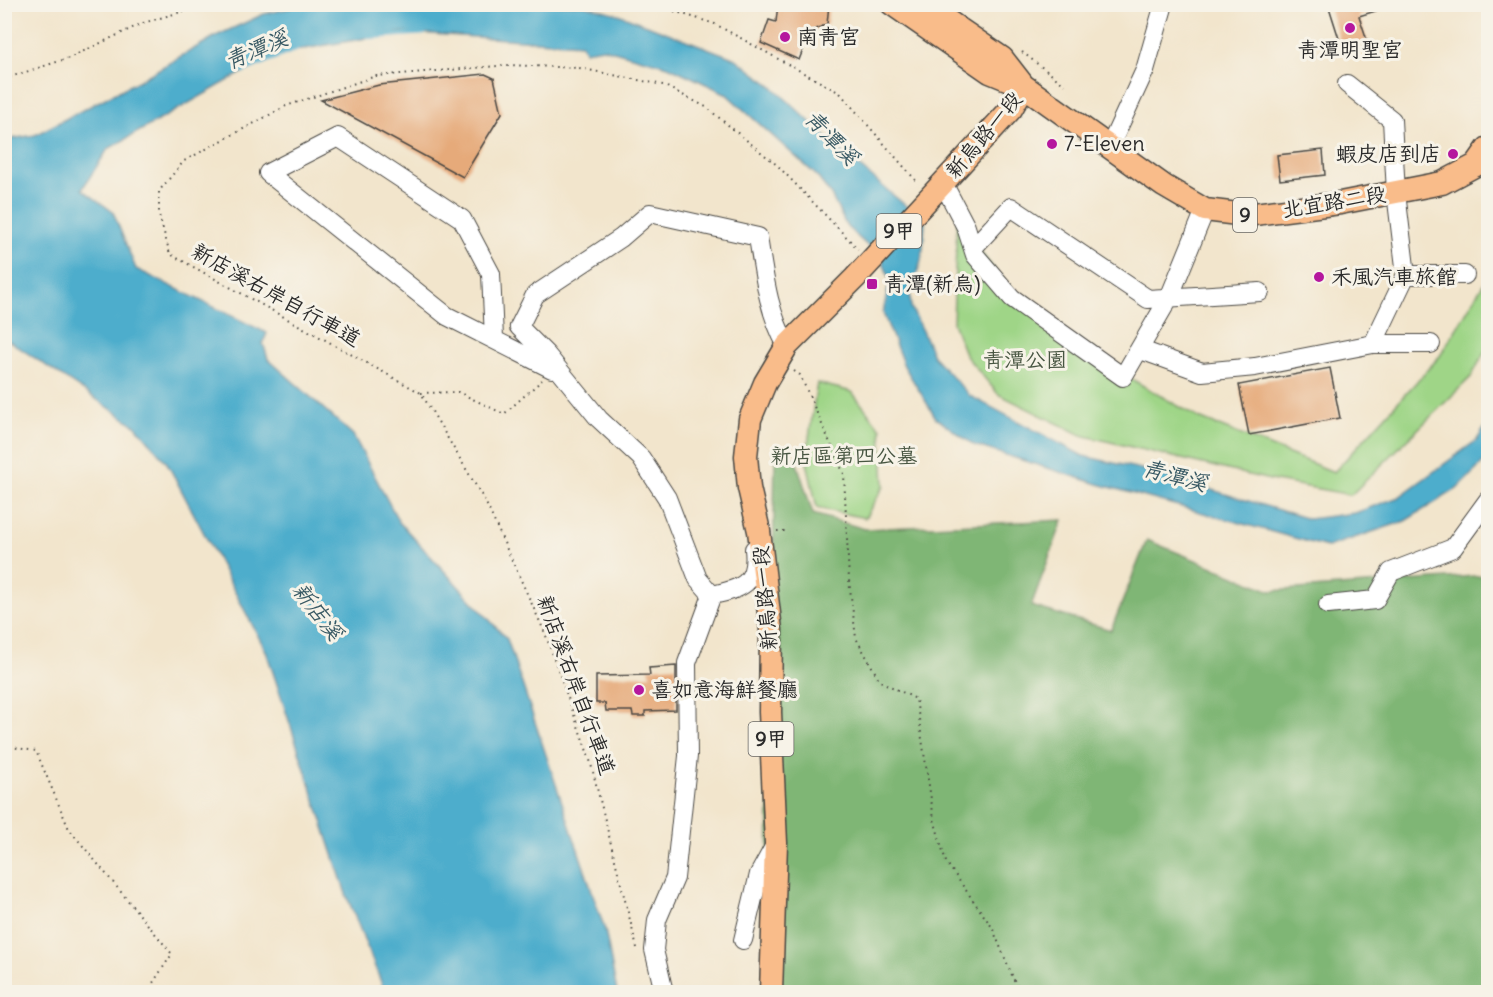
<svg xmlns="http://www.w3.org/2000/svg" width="1493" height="997" font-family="Delius,'LXGW WenKai TC',sans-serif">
  <rect width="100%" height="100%" fill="#f7f3e8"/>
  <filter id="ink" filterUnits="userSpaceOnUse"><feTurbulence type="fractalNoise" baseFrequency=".0167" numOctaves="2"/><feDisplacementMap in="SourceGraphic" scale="12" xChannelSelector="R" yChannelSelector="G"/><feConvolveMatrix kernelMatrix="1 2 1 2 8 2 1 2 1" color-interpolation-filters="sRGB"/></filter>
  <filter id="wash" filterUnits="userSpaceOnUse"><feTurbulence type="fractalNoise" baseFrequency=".008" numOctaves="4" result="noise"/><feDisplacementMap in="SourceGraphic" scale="24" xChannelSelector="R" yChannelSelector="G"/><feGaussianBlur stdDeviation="1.35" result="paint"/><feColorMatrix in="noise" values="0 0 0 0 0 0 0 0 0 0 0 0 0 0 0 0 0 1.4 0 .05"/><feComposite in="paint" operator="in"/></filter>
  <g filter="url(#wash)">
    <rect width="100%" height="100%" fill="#f2e5cc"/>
    <path fill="#9fd587" stroke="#658059" stroke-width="1.5" d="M957 222 1024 307 1100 361 1199 418 1334 472 1440 356 1488 276V346L1471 377 1351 495 1270 480 1081 435 998 394 966 356 953 323Z
      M817 383 852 392 881 429 884 486 865 518 817 508 806 458Z"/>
    <path fill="#7fb674" stroke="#557050" stroke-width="1.5" d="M775 453 796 460 813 514 865 529 1063 520 1031 606 1111 630 1147 540 1271 591 1488 575V992H766Z"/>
    <path fill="#4eadcc" stroke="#3c6c7c" stroke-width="1.5" d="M303 5H583L618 14 736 59 773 87 841 151 925 222C923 245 924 268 909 286L911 307 934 357 970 396 1083 456 1145 470 1309 519 1355 513 1399 497 1477 440 1488 423V458L1457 489 1405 521 1327 547 1098 484 974 445 936 418 904 366 883 313 890 280 882 259 847 227 831 195 816 175 725 93 668 66 603 48 585 51 581 44 402 32 275 54 108 149 82 189 113 212 136 269 267 333 263 343 268 359 353 435 399 522 507 639 605 930 617 992H385L346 894 266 651 167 463 136 426 5 338V140L35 135 140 80 216 36 264 14Z"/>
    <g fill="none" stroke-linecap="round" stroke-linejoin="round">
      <path stroke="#4eadcc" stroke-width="4.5" d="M369 37 424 33
        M243 71 296 49"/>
    </g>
    <g id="blocks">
      <path fill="#e6aa7a" d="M778 4H829L827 24 810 32 799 60 761 43 769 20 776 22Z
        M1328 4H1389V7L1359 16 1367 40 1342 48Z
        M485 74 494 78 502 113 463 177 321 100 379 85Z
        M1323 150 1325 175 1280 180 1277 155Z
        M1330 368 1340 418 1249 435 1239 385Z
        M676 666V710L645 711V716H633L632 711H606L605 703H596V676L650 675 649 668Z"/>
    </g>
  </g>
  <g filter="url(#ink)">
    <use href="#blocks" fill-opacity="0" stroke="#494743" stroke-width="1.5"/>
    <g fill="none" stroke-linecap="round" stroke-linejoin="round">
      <defs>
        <path id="minor" d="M1110 146 1145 70 1164 4
          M943 183 966 227 975 255 1012 298 1123 377 1169 298 1205 210
          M973 248 1011 207 1148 299 1260 292
          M1406 275H1465
          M494 338 491 274 462 219 338 137 268 173 447 316 552 369
          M1373 344H1431
          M1141 350 1202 372 1255 367 1373 344 1406 275 1396 193 1392 120 1347 84
          M754 549C758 584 741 589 712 595L698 579 667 498 641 458 599 419 546 354 519 327 535 295 621 238 650 213 758 237C764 275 768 312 787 346
          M1328 605 1375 600 1391 572 1453 548 1488 500
          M743 940 759 874 775 845
          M664 992 654 950 657 920 675 878 688 756 687 663 712 595"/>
        <path id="major" d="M892 4 990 72 1024 86 1164 186 1205 210 1246 215 1340 203 1442 183 1476 165 1488 148
          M923 4 1002 58 1023 85
          M771 992 776 843 770 712 771 630 759 531 749 488 746 456 750 419 765 383 787 346 855 278 943 183 1011 109 1024 86"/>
      </defs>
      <use href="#minor" stroke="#494743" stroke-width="20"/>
      <use href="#major" stroke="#494743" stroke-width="25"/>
      <path stroke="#494743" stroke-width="2" stroke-dasharray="1.5 4.5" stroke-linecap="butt" d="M651 4 715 24 840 93 918 183
        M1022 52 1065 85
        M4 79 69 58 143 23 208 4
        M794 371 800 375 844 474 849 580 856 638 880 681 916 699 934 819 946 862 992 927 1019 992
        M421 393 458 392 504 414 542 380
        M777 531H785
        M4 746 36 751 69 829 172 954 147 992
        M637 948 590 760 545 633 485 501 421 393 170 254 159 215V191L184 161 286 106 376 76 510 65 579 68 663 85 706 107 778 166 858 249"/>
      <use href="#minor" stroke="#fff" stroke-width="18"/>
      <use href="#major" stroke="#f9bc8a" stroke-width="22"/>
    </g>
  </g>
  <g fill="#b5179e" stroke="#f7f3e8" stroke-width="2">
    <circle cx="1350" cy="28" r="6"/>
    <circle cx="785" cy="37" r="6"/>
    <circle cx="1052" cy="144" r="6"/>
    <circle cx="1453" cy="154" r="6"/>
    <circle cx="1319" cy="277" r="6"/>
    <rect x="866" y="278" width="12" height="12" rx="3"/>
    <circle cx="639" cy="690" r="6"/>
  </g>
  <g text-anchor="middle" stroke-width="6" stroke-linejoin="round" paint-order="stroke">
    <g fill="#f7f3e8" stroke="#686764" stroke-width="1.5">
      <rect x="1233" y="198" width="24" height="34" rx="4.5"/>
      <rect x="876.5" y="214" width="45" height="34" rx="4.5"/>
      <rect x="748.5" y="722" width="45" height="34" rx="4.5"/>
    </g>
    <g font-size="20" font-weight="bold" fill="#2b2b2b">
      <text x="1245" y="222">9</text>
      <text x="899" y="238">9甲</text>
      <text x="771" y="746">9甲</text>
    </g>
    <g font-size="21" fill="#2b2b2b" stroke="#f7f3e8" text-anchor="start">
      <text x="797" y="44">南青宮</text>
      <text x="1350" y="57" text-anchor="middle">青潭明聖宮</text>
      <text x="1064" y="151">7-Eleven</text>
      <text x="1441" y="161" text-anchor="end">蝦皮店到店</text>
      <text x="1331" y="284">禾風汽車旅館</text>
      <text x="884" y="291">青潭(新烏)</text>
      <text x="651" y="697">喜如意海鮮餐廳</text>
    </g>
    <g font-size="21" fill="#2b2b2b" stroke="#f7f3e8">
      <text transform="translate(984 135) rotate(-50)" y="7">新烏路一段</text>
      <text transform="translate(1334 202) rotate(-9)" y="7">北宜路二段</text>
      <text transform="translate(276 295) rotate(29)" y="7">新店溪右岸自行車道</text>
      <text transform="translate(765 598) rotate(-95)" y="7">新烏路一段</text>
      <text transform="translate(576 685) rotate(70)" y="7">新店溪右岸自行車道</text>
    </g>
    <g font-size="21" fill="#485642" stroke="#f7f3e8">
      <text x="1025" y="367">青潭公園</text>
      <text x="844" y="463">新店區第四公墓</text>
    </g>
    <g font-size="22" font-style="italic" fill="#375863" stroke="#f7f3e8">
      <text transform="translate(256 49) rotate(-23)" y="8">青潭溪</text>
      <text transform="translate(832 137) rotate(46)" y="8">青潭溪</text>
      <text transform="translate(1175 475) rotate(15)" y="8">青潭溪</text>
      <text transform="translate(318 611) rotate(52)" y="8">新店溪</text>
    </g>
  </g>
  <rect width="1493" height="997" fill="none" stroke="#f7f3e8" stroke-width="24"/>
</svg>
